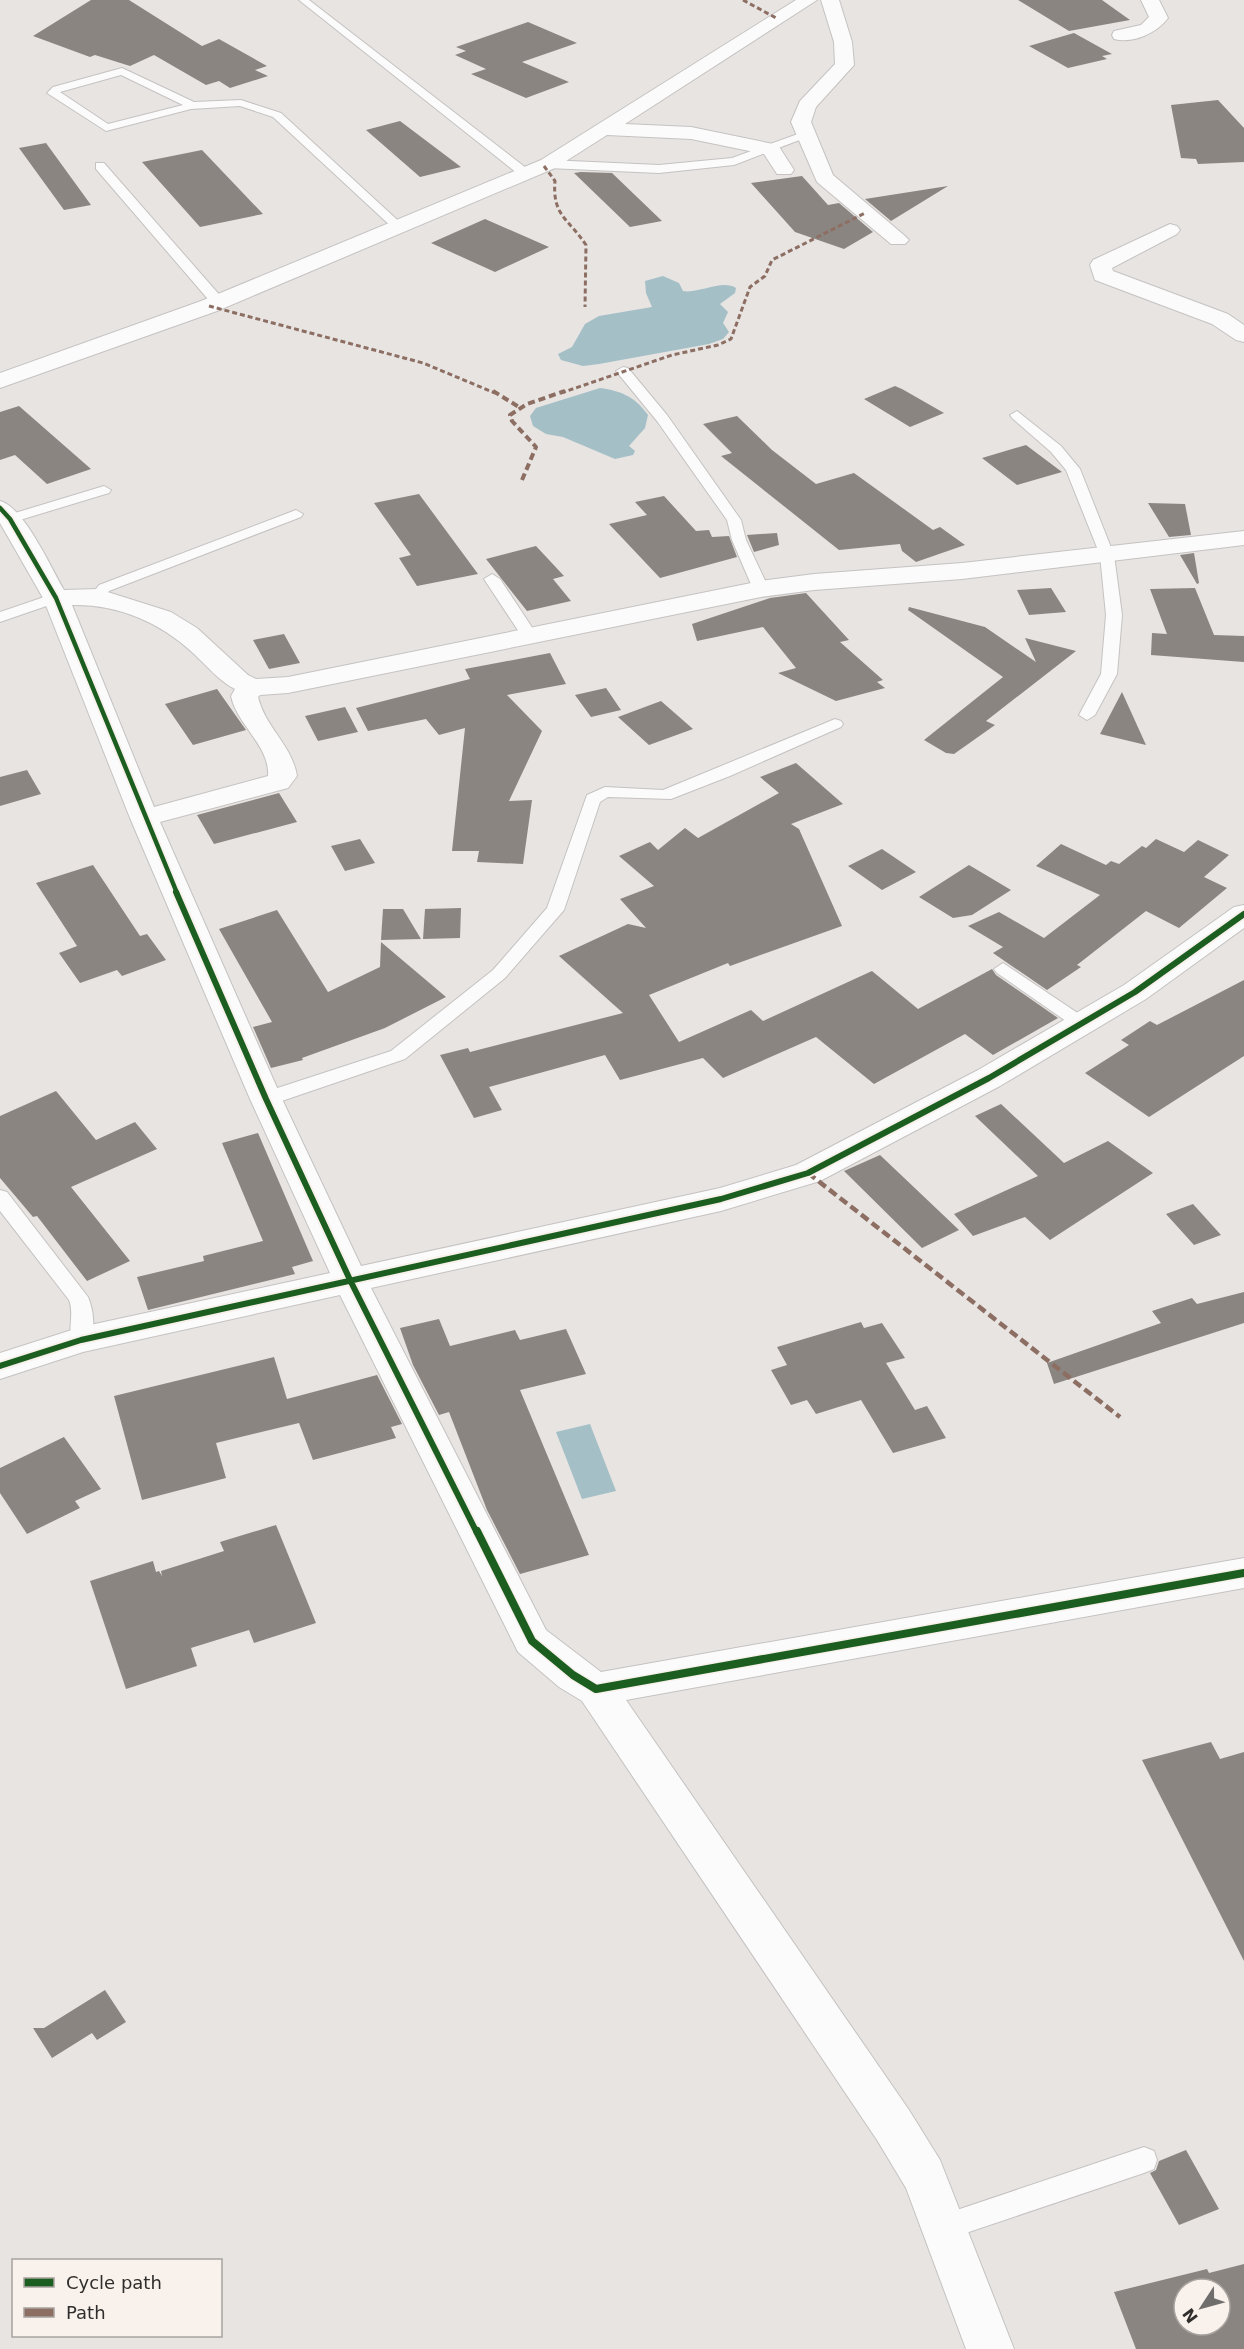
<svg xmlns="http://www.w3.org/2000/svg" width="1244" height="2349" font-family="'DejaVu Sans',sans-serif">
  <rect width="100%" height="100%" fill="#e7e4e2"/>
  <path fill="#a5bfc7" d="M663 276 679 283 683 291C699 294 722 279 736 288L735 293 720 304 728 312 723 323 729 332 723 339 709 344 599 364 583 366 561 360 558 354 572 347 585 324 599 316 652 307 646 293 645 281Z
    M600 388C622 391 635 397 648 415L645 428 629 446 635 451 633 455 615 459 563 437 546 434 533 426 530 416 536 408Z
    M590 1424 616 1491 582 1499 556 1432Z"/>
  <path fill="#8b8581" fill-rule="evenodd" d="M91 0H129L202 46 219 39 267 66 255 70 268 76 230 88 219 81 206 85 154 55 130 66 95 55 90 57 33 36Z
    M1018 0H1102L1130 20 1069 31Z
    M528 22 577 43 522 62 569 82 526 98 471 74 486 69 455 55 466 51 456 47Z
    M1074 33 1112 54 1102 56 1107 59 1068 68 1029 46Z
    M1218 100 1244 128V162L1198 164 1196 159 1181 158 1171 105Z
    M400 121 461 167 420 177 366 130Z
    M46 143 91 205 64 210 19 148Z
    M202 150 263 214 200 227 142 162Z
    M581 172 612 173 662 221 630 227 574 173Z
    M802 176 828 205 839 203 873 232 844 249 795 232 751 183Z
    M948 186 891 221 865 199Z
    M485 219 549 247 495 272 431 243Z
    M895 386 902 389 944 413 910 427 864 399Z
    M19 406 91 469 47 484 15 455 0 460V412Z
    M737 416 772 450 816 484 854 473 933 530 940 527 965 545 916 562 902 551 900 544 839 550 721 456 732 453 703 424Z
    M1026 445 1062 472 1017 485 982 458Z
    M419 494 478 574 417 586 399 558 411 555 374 503Z
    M664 496 696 531 709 530 712 537 729 536 737 557 660 578 609 524 647 515 635 502Z
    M1148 503 1185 504 1191 535 1169 537Z
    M777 533 779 545 754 552 747 535Z
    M536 546 564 576 553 579 571 601 527 611 486 559Z
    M1194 553 1199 583 1197 584 1180 555Z
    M1051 588 1066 612 1029 615 1017 590Z
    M1195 588 1214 635 1244 636V662L1151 655 1152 633 1167 634 1150 589Z
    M806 593 849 640 840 642 883 680 877 682 885 688 836 701 778 673 796 668 763 627 697 641 692 624 770 598Z
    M909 607 985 627 1036 662 1025 638 1076 651 986 721 995 725 954 754 946 753 924 740 1003 677 908 610Z
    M284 634 300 663 269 669 253 640Z
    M550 653 566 684 507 695 542 731 509 801 532 800 523 864 477 862 479 851H452L465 728 439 735 426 719 368 731 356 708 470 679 465 669Z
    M606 688 621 710 591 717 575 695Z
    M217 689 246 730 193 745 165 704Z
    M1122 692 1146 745 1100 734Z
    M661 701 693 729 649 745 618 717Z
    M345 707 358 732 318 741 305 716Z
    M796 763 843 804 791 824 799 829 842 926 730 966 728 963 649 995 679 1042 751 1010 763 1021 872 971 918 1009 992 969 996 975 1058 1018 993 1055 965 1034 874 1084 816 1037 723 1078 703 1058 620 1080 605 1055 489 1087 502 1110 474 1118 440 1055 468 1048 470 1052 623 1013 559 956 628 924 646 928 620 899 654 886 619 856 650 842 658 850 685 828 698 838 779 793 760 777Z
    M27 770 41 794 0 806V777Z
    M279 793 297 822 214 844 197 815Z
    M360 839 375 863 345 871 331 846Z
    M1156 839 1184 852 1198 840 1229 855 1204 877 1227 888 1179 928 1146 911 1077 965 1081 967 1047 990 993 953 1003 947 968 926 999 912 1044 938 1100 895 1036 866 1061 844 1106 865 1111 861 1119 864 1142 846 1146 848Z
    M882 849 916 872 882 890 848 866Z
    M93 865 140 936 147 934 166 960 122 976 117 970 80 983 59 953 77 946 36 883Z
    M969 865 1011 890 972 915 953 918 919 897Z
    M461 908 460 938 423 939 425 909Z
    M383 909H403L421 939 381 940Z
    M277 910 328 992 380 967 381 942 446 997 385 1028 302 1058 303 1060 271 1068 253 1027 272 1022 219 929Z
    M1244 980V1056L1149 1117 1085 1073 1129 1045 1121 1040 1150 1021 1157 1025Z
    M56 1091 96 1140 135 1122 157 1149 71 1187 130 1261 87 1281 37 1216 33 1217 0 1178V1116Z
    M1001 1104 1064 1163 1108 1141 1153 1173 1050 1240 1025 1217 973 1236 954 1214 1038 1176 975 1116Z
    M258 1133 313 1261 292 1267 295 1274 148 1310 137 1277 204 1261 203 1256 263 1241 222 1143Z
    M880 1155 959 1230 922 1248 844 1171Z
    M1193 1204 1221 1235 1194 1245 1166 1214Z
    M1244 1292V1323L1054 1384 1047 1363 1161 1323 1152 1311 1192 1298 1197 1304Z
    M439 1319 450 1346 515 1330 520 1340 566 1329 586 1374 520 1390 589 1555 520 1574 487 1510 449 1412 439 1415 413 1365 400 1328Z
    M861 1322 864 1328 882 1323 905 1358 886 1363 915 1410 927 1406 946 1438 893 1453 861 1400 816 1414 807 1400 791 1405 771 1370 787 1365 777 1347Z
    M274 1357 287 1399 377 1375 402 1424 391 1427 396 1438 313 1460 299 1423 216 1443 226 1478 142 1500 114 1396Z
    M64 1437 101 1489 75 1501 80 1508 27 1534 0 1493V1468Z
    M276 1525 316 1623 254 1643 249 1630 191 1648 197 1666 126 1689 90 1581 153 1561 156 1572 159 1571 162 1576 161 1571 224 1551 220 1542Z
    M1211 1742 1220 1759 1244 1752V1961L1142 1760Z
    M105 1990 126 2022 97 2040 92 2033 52 2058 33 2028H44Z
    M1186 2150 1219 2209 1179 2225 1150 2173 1156 2170 1159 2161Z
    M1244 2264V2349H1136L1114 2292 1207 2269 1209 2273ZM1184 2289H1220V2325H1184Z"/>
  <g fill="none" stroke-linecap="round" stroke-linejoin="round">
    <defs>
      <path id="service" d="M299 0H309L530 171V177H522Z
        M122 68 194 102 241 100 281 113 405 227 403 230H395L273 117 240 106 191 109 106 131 47 93 53 87ZM121 75 183 105 108 124 60 92Z
        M806 131 812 134 810 136 734 165 659 173 548 168 542 164 548 160 659 165 732 158Z
        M96 163H104L223 299V305H213L96 169Z
        M623 367 628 368 667 415 741 520 746 540 769 589 766 592H756L753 589 732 540 727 520 657 421 616 371Z
        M1017 411 1061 446 1080 469 1114 555 1122 615 1117 674 1095 715 1087 720 1079 715 1101 674 1106 615 1100 555 1066 470 1051 452 1012 418 1010 415Z
        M104 486 111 490 109 493 10 523 3 519 5 516Z
        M296 510 303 514 301 517 109 591 103 600 98 602 90 597 99 585Z
        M492 574 500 579 539 638 536 641 531 643 523 638 484 579Z
        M56 593 61 595 64 598 61 601 0 622V612Z
        M835 719 841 721 843 724 841 727 730 776 671 799 608 797 600 802 564 910 505 978 405 1059 273 1104H259L257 1099 259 1094 391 1051 493 970 547 908 587 795 605 787 663 790Z
        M1003 963 1088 1020 1091 1024 1088 1028H1076L997 973 994 969Z
        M0 1190 7 1192 88 1297C94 1311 96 1332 88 1345L81 1348 74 1345C66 1332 75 1315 69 1300L0 1211Z
        M1144 2147 1154 2151 1157 2160 1154 2169 1144 2173 945 2240 935 2236 931 2227 935 2218 945 2214Z"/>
      <path id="minor" d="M796 0H817L625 124 691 127 778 145 794 170 791 174H777L764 154 691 139 607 135 555 168 217 311 0 388V373L201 301 541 160Z
        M821 0H839L852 42 854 65 816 107 811 122 833 175 905 236 909 240 905 244H891L817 182 791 122 800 101 835 64 834 42Z
        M1141 0H1159L1168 18C1157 33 1133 44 1114 39L1112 35 1114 31 1141 25 1149 17Z
        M1170 224 1177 226 1180 230 1177 234 1112 268 1113 271 1228 314 1244 325V342L1236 340 1212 324 1095 280 1090 265 1093 260Z
        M0 501C24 507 51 568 64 590L98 589 171 612 197 628 248 675 256 679 288 677 761 581 814 574 962 563 1244 531V545L962 579 814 590 761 597 288 693 260 695 258 697C265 727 292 745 297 776L288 788 160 822 282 1099 361 1266 720 1188 796 1165 978 1070 1124 985 1234 907 1244 905V928L1146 999 1000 1086 820 1181 721 1211 371 1288 546 1630 601 1672 1244 1558V1588L626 1700 909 2110 940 2160 1014 2349H966L906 2188 877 2140 582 1701 559 1687 518 1652 340 1295 83 1352 0 1379V1353L81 1327 330 1273 250 1099 130 818 43 598 0 523ZM72 605C117 604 160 622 193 653 206 665 220 682 235 689L231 696C237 725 270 746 268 776L154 807Z"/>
    </defs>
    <use href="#service" stroke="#c5c2c1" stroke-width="2"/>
    <use href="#minor" stroke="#c5c2c1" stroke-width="2"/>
    <use href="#service" fill="#fbfbfb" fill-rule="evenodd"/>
    <use href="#minor" fill="#fbfbfb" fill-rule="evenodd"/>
    <path stroke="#8d6e63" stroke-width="3" stroke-dasharray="5 3" stroke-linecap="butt" d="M743 0 778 19
      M544 166 555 181C552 216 569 219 586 245L585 307
      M209 306 423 363 495 393
      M561 393 672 355 718 345 731 339 750 287 765 276 772 260 865 213"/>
    <path stroke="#8d6e63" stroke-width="4" stroke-dasharray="7 4" stroke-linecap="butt" d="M493 391 519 407
      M522 480 536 447 512 421 510 415 527 404 565 391"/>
    <path stroke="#8d6e63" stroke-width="4.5" stroke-dasharray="9 4.5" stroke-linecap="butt" d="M808 1173 1120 1417"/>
    <defs>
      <path id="cycleway-far2" d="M0 508 10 519 56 598 177 893"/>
      <path id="cycleway-far1" d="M176 892 266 1099 351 1282 477 1533
        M0 1366 81 1340 721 1199 808 1173 989 1078 1135 992 1244 914"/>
      <path id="cycleway" d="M477 1531 532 1641 573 1675 596 1689 1244 1573"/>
    </defs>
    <use href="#cycleway-far2" stroke="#f8f1ec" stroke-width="8"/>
    <use href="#cycleway-far1" stroke="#f8f1ec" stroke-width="10"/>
    <use href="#cycleway" stroke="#f8f1ec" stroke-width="11"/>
    <use href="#cycleway-far2" stroke="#1b5e20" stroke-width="4.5"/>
    <use href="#cycleway-far1" stroke="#1b5e20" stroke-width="6"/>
    <use href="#cycleway" stroke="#1b5e20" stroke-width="8"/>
  </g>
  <rect x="12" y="2259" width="210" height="78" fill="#f8f1ec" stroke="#a8a39f" stroke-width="1.5"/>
  <rect x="24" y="2278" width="30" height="9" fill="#1b5e20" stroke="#a8a39f" stroke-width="1.5"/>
  <text x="66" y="2289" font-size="18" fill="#302e2c">Cycle path</text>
  <rect x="24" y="2308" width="30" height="9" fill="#8d6e63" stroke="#a8a39f" stroke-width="1.5"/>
  <text x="66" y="2319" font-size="18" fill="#302e2c">Path</text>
  <g transform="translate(1202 2307) rotate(234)"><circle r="28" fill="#f8f1ec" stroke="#a8a39f" stroke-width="1.5"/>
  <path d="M0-4.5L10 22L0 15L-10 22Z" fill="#706e6c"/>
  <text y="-9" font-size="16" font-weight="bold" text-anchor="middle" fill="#302e2c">N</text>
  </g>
</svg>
